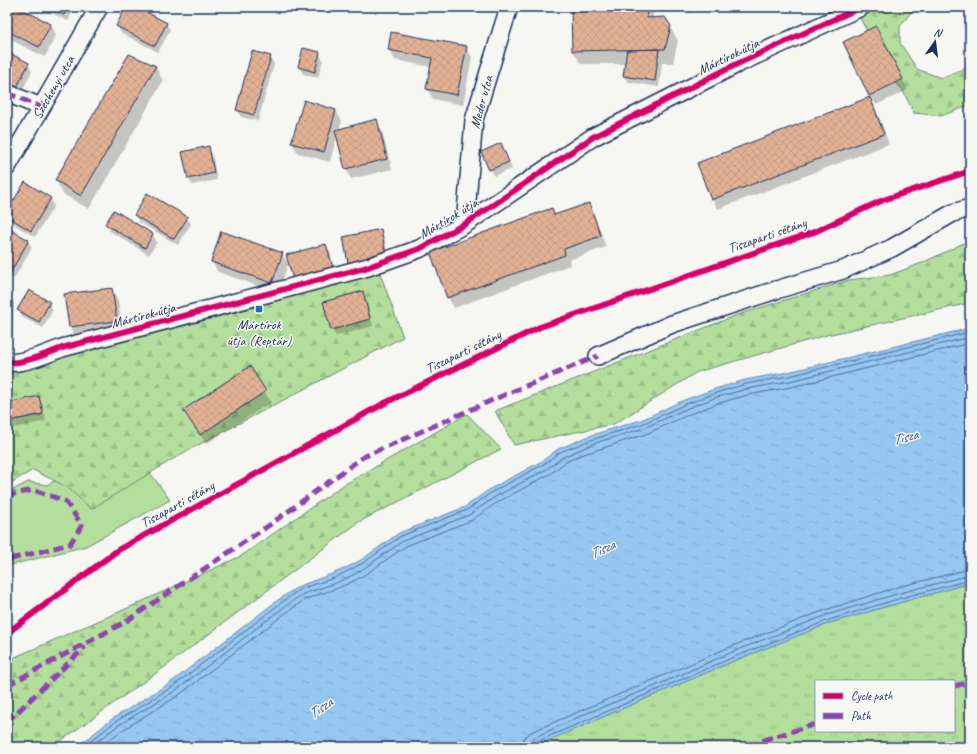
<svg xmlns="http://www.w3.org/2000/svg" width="977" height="754" font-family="Caveat,sans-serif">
  <defs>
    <pattern id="forest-firs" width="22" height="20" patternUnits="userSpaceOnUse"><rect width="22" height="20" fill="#b3de9b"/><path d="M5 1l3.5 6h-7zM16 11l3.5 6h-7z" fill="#99bf88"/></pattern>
    <pattern id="park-tufts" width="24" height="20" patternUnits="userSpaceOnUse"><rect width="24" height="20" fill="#b3de9b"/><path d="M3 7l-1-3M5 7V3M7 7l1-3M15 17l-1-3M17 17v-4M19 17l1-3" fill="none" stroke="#99bf88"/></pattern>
    <pattern id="water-ripples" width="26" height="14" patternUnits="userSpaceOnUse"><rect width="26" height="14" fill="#95c7f1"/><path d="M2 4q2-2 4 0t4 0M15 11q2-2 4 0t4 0" fill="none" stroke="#80abd1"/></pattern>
    <pattern id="building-cross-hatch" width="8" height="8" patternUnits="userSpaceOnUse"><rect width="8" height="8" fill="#e3b295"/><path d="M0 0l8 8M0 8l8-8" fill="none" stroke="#c29983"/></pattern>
  </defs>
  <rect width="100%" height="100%" fill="#f6f6f2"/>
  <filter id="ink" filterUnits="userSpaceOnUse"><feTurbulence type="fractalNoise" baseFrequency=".025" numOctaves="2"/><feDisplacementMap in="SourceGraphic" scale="8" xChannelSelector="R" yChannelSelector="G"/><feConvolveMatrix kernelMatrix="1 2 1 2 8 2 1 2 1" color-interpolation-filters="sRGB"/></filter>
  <g filter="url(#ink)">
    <path fill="#b3de9b" stroke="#67867c" d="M102 457 148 470 170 500 86 546 7 566V493L28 482 47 485Z"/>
    <path fill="url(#forest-firs)" stroke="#67867c" d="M881 7H919L913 10 900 26V43L917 69 941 78 970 66V105L941 116 914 113 902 89 893 80 860 18Z
      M970 238V303L827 335 697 372 614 424 514 445 495 411 737 315 849 280 890 275 922 263 966 242Z
      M380 273 403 337 183 453 91 509 67 487 33 470 7 485V369L109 336Z
      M467 414 501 449 359 522 166 666 52 747H7V673L15 657 130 607 241 556 342 486Z"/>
    <path fill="url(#park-tufts)" stroke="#67867c" fill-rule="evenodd" d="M970 583V747H533L736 660 830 623 902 602ZM816 681H954V731H816Z"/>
    <path fill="url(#water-ripples)" stroke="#648ab6" d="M970 328V583L902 602 830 623 736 660 533 747H77L112 719 170 683 278 600 299 586 332 574 348 567 361 560 399 533 465 507 490 489 542 461 558 449 592 435 641 420 684 400 715 389 745 380 788 372Z"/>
    <path fill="#0003" d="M7 7H16L51 24 56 35 45 57 7 38Z
      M38 7H75L68 21Z
      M127 7H135L166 23 170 30 158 52 121 33 117 26Z
      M572 7H651L653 10V19L670 27 678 41 673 63H662L659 87 628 82 624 76 626 64H581L573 51Z
      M687 7H703L690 13Z
      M882 37 908 90 876 105 870 95Z
      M466 47 472 57 463 105 433 99 427 89 431 67 395 60 389 50Z
      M7 53 28 64 32 71 21 93 7 86Z
      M319 53 323 60 318 78 303 74 299 67Z
      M129 55 156 67 163 81 89 209 63 194 56 180Z
      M270 57 274 64 258 121 241 117 237 110Z
      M870 98 876 109 889 144 718 209 712 199Z
      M336 111 342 121 339 130 376 120 382 131 392 169 351 179 346 169 337 136 330 162 298 153 292 143Z
      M208 147 212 154 217 180 192 185 189 179Z
      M504 151 512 169 494 176 483 152Z
      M25 183 51 199 54 206 35 237 10 222 7 217V213Z
      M588 204 594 214 606 247 569 260 570 265 454 308 448 297 551 209 555 216Z
      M114 211 153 235 157 242 149 255 110 231 106 224Z
      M135 215 187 218 191 224 178 245 139 222Z
      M7 229 28 241 32 247 14 279 7 275Z
      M380 230 384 237 389 261 353 269 349 262Z
      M326 246 330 252 336 275 297 285Z
      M282 254 288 264 278 293 218 272 212 262Z
      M112 289 118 300 122 331 75 337 70 327Z
      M7 293 14 303 13 337H7Z
      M362 293 366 299 373 326 336 336 332 330Z
      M49 303 53 310 43 328 22 317 19 310Z
      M249 368 271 402 206 444 184 411Z
      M38 397 42 404 46 421 14 428 10 421 7 404Z"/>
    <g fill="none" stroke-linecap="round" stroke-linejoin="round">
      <path stroke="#4c6c99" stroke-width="1" d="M83 747 115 722 172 687 281 603 300 589 334 578 350 570 363 563 401 536 467 510 492 492 544 464 560 452 594 439 642 424 686 404 716 393 746 384 789 376 970 332
        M91 747 117 726 175 691 284 607 303 594 336 583 353 575 366 567 403 541 469 515 495 497 547 469 563 457 595 443 644 428 688 408 717 397 747 389 790 381 970 337
        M100 747 121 731 179 695 287 612 306 599 338 588 356 580 369 572 406 546 472 520 498 502 550 474 566 462 581 455 646 434 690 414 719 403 748 395 791 387 970 343
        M522 747 524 738 531 732 730 647 825 610 898 587 970 569
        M528 747 529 742 533 738 585 714 655 686 732 652 827 615 900 593 970 575
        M533 747V744L536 742 734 657 829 620 901 598 970 580"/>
    </g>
    <path fill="url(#building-cross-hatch)" stroke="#1b2f5e" d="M7 7H18L51 24 39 47 7 31Z
      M47 7H68L64 15Z
      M126 7H137L167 23 155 46 116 26Z
      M571 7H646L647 18 665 17 671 26 665 49 572 51Z
      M876 26 903 79 869 96 843 42Z
      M391 32 467 46 457 95 426 89 432 58 388 50Z
      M303 48 320 52 315 72 298 67Z
      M659 49 655 81 623 76 627 50Z
      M252 51 271 56 254 115 236 110Z
      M7 52 29 63 17 87 7 82Z
      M129 54 156 66 81 196 55 180Z
      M870 97 884 134 711 200 697 163Z
      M304 100 336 110 324 152 291 143Z
      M377 119 387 159 345 169 335 130Z
      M501 143 509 162 489 170 481 152Z
      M209 146 214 173 188 179 182 152Z
      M25 182 51 198 31 231 7 216V211Z
      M147 193 188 217 174 239 134 215Z
      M589 203 601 236 564 249 565 255 447 298 430 252 552 208 554 215Z
      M114 210 153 234 145 248 105 224Z
      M7 228 29 240 10 273 7 272Z
      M381 229 386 255 348 263 343 237Z
      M221 231 283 253 272 283 211 262Z
      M326 244 333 268 293 279 286 255Z
      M112 288 117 321 69 327 64 294Z
      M29 290 50 302 39 322 17 310Z
      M363 291 370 319 331 330 323 302Z
      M7 292H9L8 327H7Z
      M250 366 266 391 200 435 183 410Z
      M39 396 43 414 9 421 7 403Z"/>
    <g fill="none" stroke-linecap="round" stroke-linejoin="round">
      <defs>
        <path id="minor" d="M7 93 41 107
          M7 167 99 7
          M465 224 474 120 509 7
          M598 356 672 324 776 290 843 270 892 248 953 213 970 208
          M7 362C21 365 49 353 62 348L368 267 419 249 465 224 593 137 737 64 861 7"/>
      </defs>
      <use href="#minor" stroke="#1b2f5e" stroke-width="20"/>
      <use href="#minor" stroke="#f6f6f2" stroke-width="17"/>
      <path stroke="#8e44ad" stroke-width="5" stroke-dasharray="10 5" stroke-linecap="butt" d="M7 93 41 107
        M7 497 9 495 34 490 65 501 82 525 70 544 7 560
        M7 685 21 678 125 622 268 526 363 457 497 398 598 356
        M954 686 970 682
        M7 722 85 647
        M749 747 767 739 816 724"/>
      <defs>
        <path id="cycleway" d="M7 362C21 365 49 353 62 348L368 267 419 249 465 224 593 137 737 64 861 7
          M7 633 118 550 383 404 540 327 814 232 883 200 970 171"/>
      </defs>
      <use href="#cycleway" stroke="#f6f6f2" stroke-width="8"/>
      <use href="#cycleway" stroke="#d6006c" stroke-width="6"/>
    </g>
  </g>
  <rect fill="#1f6fb2" stroke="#f6f6f2" stroke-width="1.5" x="255" y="305" width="8" height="8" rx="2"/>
  <g text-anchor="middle" stroke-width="3" stroke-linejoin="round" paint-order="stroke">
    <g font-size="14" fill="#1b2f5e" stroke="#f6f6f2">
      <text transform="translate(728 56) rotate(-26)" y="5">Mártírok útja</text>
      <text transform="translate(53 87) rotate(-60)" y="5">Széchenyi utca</text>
      <text transform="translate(481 102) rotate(-75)" y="5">Meder utca</text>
      <text transform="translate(448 218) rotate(-31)" y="5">Mártírok útja</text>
      <text transform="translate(767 235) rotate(-19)" y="5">Tiszaparti sétány</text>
      <text transform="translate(143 315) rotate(-15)" y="5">Mártírok útja</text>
      <text transform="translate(463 351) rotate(-26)" y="5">Tiszaparti sétány</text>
      <text transform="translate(177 504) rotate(-29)" y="5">Tiszaparti sétány</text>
    </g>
    <g font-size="14" fill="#1b2f5e" stroke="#f6f6f2">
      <text x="259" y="329">Mártírok<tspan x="259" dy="16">útja (Reptár)</tspan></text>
    </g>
    <g font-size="15" font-style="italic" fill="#3a5583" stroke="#f6f6f2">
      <text transform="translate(905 437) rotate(-15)" y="5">Tisza</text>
      <text transform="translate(602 549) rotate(-25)" y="5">Tisza</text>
      <text transform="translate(320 708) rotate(-35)" y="5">Tisza</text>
    </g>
  </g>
  <rect width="977" height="754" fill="none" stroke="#f6f6f2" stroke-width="24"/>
  <rect x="12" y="12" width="953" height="730" fill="none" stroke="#1b2f5e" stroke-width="1.5" filter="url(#ink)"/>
  <rect x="815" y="680" width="140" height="52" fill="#f6f6f2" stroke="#9ea6b7"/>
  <rect x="823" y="693" width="20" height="6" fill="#d6006c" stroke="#9ea6b7"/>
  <text x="851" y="700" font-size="12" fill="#1b2f5e">Cycle path</text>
  <rect x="823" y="713" width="20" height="6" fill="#8e44ad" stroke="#9ea6b7"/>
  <text x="851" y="720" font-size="12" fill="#1b2f5e">Path</text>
  <g transform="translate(935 42) rotate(14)" stroke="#f6f6f2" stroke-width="3" paint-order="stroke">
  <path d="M0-3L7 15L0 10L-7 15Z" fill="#1b2f5e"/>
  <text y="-6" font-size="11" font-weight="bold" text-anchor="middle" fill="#1b2f5e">N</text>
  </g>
</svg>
